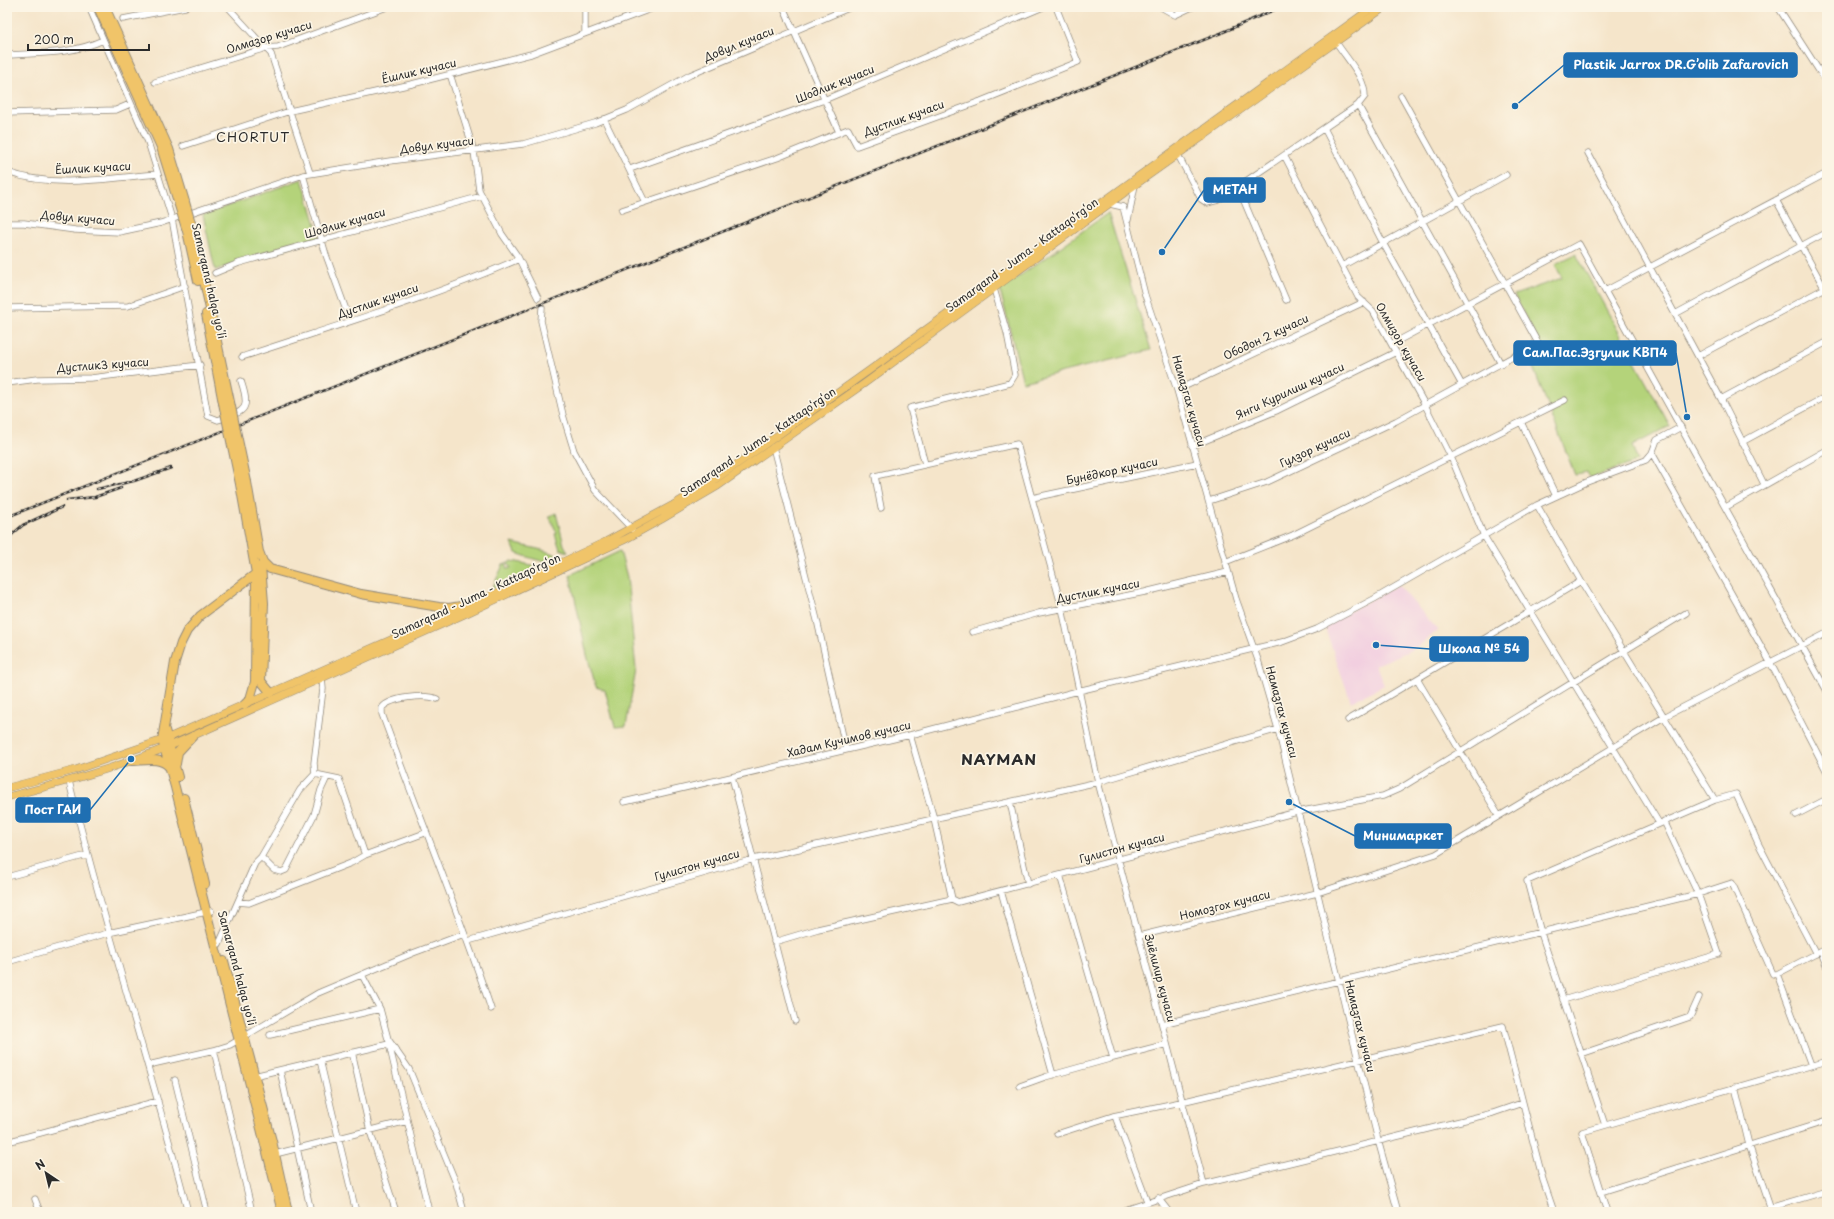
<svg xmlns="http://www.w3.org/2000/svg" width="1834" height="1219" font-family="'Playpen Sans',sans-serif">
  <rect width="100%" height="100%" fill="#fcf5e5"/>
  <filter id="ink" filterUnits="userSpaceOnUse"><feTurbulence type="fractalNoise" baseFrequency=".025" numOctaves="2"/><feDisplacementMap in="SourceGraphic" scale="8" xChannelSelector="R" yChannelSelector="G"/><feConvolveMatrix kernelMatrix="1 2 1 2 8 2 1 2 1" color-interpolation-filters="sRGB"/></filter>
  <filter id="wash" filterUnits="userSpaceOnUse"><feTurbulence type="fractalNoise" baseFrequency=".012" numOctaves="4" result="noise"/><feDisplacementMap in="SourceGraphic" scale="16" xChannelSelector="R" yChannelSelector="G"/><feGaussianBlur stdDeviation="0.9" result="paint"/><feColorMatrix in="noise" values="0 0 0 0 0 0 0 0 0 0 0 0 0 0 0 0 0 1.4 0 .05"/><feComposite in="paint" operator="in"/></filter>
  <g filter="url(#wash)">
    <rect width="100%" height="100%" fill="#f5e5ca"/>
    <path fill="#f2cfe0" d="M1398 585 1438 630 1416 648 1376 665 1384 685 1351 702 1324 625Z"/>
    <path fill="#b4d37a" stroke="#707f52" d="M302 179 320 238 215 270 203 215Z
      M1108 213 1151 350 1023 382 1000 290Z
      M1576 254 1670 426 1632 446 1638 461 1591 478 1587 473 1575 475 1529 357 1543 351 1514 295 1562 278 1555 264Z
      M556 513 564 545 568 552 560 549 555 534 557 533 549 516Z
      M512 543 542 550 560 556 559 558C547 566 529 557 516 553Z
      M620 551 627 577 636 670 626 726 615 727 605 690 596 687 587 655 570 575Z
      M512 561 541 567 492 589 503 565 507 563V569L511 568 508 563Z"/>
  </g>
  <g filter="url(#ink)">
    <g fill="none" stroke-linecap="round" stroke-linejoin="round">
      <defs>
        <path id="minor" d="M89 7 148 142 172 219 208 416 218 420C245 411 251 411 241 381
          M228 7 271 54 310 173
          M585 7V33
          M783 7 839 132
          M1161 7 1175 15 1192 7
          M1778 7 1827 83
          M123 19 185 7
          M7 55C39 53 74 54 103 40
          M450 74 474 151 479 190 502 234 518 257 538 298
          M155 82 266 48 278 47 387 7
          M1358 105 1501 364
          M7 113 116 110 130 104
          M604 119 645 202
          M1324 128 1383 243 1462 385
          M183 146 290 111 412 84 531 54 656 7
          M1588 153 1721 399 1764 484
          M1178 155 1201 199 1207 203 1218 200 1358 105 1365 96C1365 77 1346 58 1336 42
          M1284 155 1358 297 1373 311 1425 405 1451 457 1484 536 1659 823
          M630 169 824 100 1043 7
          M7 172C54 189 109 178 158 174
          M1827 173 1605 291 1827 691
          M303 175 326 255 350 321
          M1238 187 1286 300
          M1776 200 1827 293
          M1110 204 1123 207 1145 295 1177 390 1236 599 1258 660 1278 729 1348 1019 1378 1140 1398 1212
          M622 210 777 158 848 129 857 146 981 101 1078 62 1056 7
          M1128 220 1135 185
          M7 223H24L75 230 119 232 161 223 303 175 390 161 523 144 595 123 627 110 690 75 851 7
          M1342 266 1506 175
          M215 273 239 263 482 196
          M7 308 128 306 185 286
          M542 308 541 321 563 415 574 451 595 490 632 529
          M1675 314 1827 232
          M1392 344 1579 244 1605 291
          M1698 356 1827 287
          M242 357C335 326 430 298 519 259
          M7 383 37 379 91 378 200 365
          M1177 390 1364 302
          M1721 399 1827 342
          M1521 422 1556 496
          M1742 442 1827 396
          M1192 446 1276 411 1396 352
          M773 447 817 620 846 750
          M1652 453 1770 662 1827 772
          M925 464 910 408 1010 383 1015 375 1007 333 994 289
          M1032 498 1197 463
          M1209 501 1267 482 1396 421 1538 343 1401 96
          M1537 505 1581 581 1715 800
          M1726 507 1827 450
          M881 508 875 476 1017 444 1062 608 1098 782 1204 1184
          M1225 562 1293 535 1565 400
          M972 632 1039 613 1145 592 1228 572
          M322 678 323 689 314 763 315 774 339 779 365 855
          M1417 679 1499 816
          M437 699C425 694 390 697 382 708V714C418 813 458 910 491 1009
          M1348 720 1581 581
          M910 735 934 819 952 899
          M732 777 795 1021
          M69 781C104 926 151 1068 188 1212
          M624 802 910 735 1078 691 1282 642 1317 629 1374 599 1537 505 1587 482 1646 460 1652 453 1657 440 1681 427
          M1010 802 1028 884
          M1796 815 1827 799
          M261 857 274 870 281 872 286 870 314 815 321 790 327 777
          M7 877 87 855
          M1001 891 1053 1075
          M952 899 958 902 1297 812 1383 796 1399 789 1686 613
          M238 902 249 903 351 863 365 855 425 833
          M1139 936 1317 893 1436 854 1664 717 1827 633
          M468 941 754 859 1098 782 1278 729
          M774 942 818 929 952 899
          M219 944 255 863 261 857 300 790 315 774
          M1821 952 1827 967
          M7 962 108 933 211 911
          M1777 974 1811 1065
          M362 975 380 1009 388 1039 409 1069 456 1183 464 1212
          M1563 1000 1719 954 1698 894 1664 821
          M1162 1024 1698 894 1732 883 1773 974H1777L1827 948
          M270 1035 380 1009
          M389 1044 429 1212
          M214 1050 252 1212
          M352 1052 370 1131 396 1212
          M1581 1054 1690 1017 1699 997
          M1113 1058 1167 1044
          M320 1060 356 1212
          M148 1065 214 1050 230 1045 318 993 413 953 464 934
          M280 1070 311 1212
          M254 1076 389 1044V1041
          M175 1080 207 1212
          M1020 1086 1045 1077 1113 1058 1060 875
          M1735 1087 1749 1145 1772 1212
          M1115 1116 1147 1201
          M1605 1125 1541 933 1527 881 1715 800 1736 794 1758 843 1816 954
          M1057 1134 1113 1116 1181 1102 1503 1026 1543 1180 1554 1212
          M7 1142 158 1101
          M275 1154 407 1121
          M1601 1192 1827 1121
          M1158 1198 1169 1212
          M35 1199 40 1212
          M1119 1212 1204 1184 1493 1113 1522 1103
          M1607 1212 1582 1132 1827 1061
          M1756 1212 1827 1191"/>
        <path id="major" d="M7 788 75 770 168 738 488 597 605 542 673 505 713 481 867 372 1373 7
          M7 797C62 783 117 768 170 746L467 613 626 539 662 519 718 486 865 383 1135 185 1385 7"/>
        <path id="highway" d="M98 7 161 147 178 202
          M105 7 169 149 185 202
          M193 230 230 402
          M187 231 198 281
          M206 314 223 403
          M247 482 259 552
          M240 484 256 573 255 682 250 699 244 705
          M258 549 263 562 270 569 361 594 439 607 449 608 473 604
          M261 566 264 603 261 681 271 693
          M262 569 200 616 187 631 181 643 175 662 162 740 175 787 282 1212
          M165 730 178 777
          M131 761C143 761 161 756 169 767
          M176 764 178 752 193 736
          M184 798 205 884
          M224 961 272 1141 288 1212"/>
      </defs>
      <use href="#minor" stroke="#90887a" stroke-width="7"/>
      <use href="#major" stroke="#90887a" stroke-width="8"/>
      <use href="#highway" stroke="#90887a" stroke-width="10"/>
      <use href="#minor" stroke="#fff" stroke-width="5.5"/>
      <use href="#major" stroke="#f0c469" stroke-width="7"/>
      <use href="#highway" stroke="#f0c469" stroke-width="8"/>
      <defs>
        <path id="rail" d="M97 489 134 481 171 468
          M67 500 95 497 121 488
          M7 517 1221 33 1281 7
          M7 539 23 525 62 507"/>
      </defs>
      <use href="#rail" stroke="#2b2b2b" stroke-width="2.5"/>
      <use href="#rail" stroke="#fcf5e5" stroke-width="1" stroke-dasharray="3" stroke-linecap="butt"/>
      <defs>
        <path id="highway-bridge" d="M178 202 187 231
          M185 202 193 230
          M230 402 247 482
          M223 403 240 484"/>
      </defs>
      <use href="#highway-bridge" stroke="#90887a" stroke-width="10" stroke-linecap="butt"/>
      <use href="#highway-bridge" stroke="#f0c469" stroke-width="8"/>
    </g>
  </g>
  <g text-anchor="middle" stroke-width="3.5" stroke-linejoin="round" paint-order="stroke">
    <g font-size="11" fill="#2b2b2b" stroke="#fcf5e5">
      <text transform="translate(269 37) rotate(-17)" y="4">Олмазор кучаси</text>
      <text transform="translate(739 44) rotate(-22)" y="4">Довул кучаси</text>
      <text transform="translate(419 71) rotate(-13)" y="4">Ёшлик кучаси</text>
      <text transform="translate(835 84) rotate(-22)" y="4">Шодлик кучаси</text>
      <text transform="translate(904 118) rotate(-20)" y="4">Дустлик кучаси</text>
      <text transform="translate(437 145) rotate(-7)" y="4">Довул кучаси</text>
      <text transform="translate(93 168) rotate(-3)" y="4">Ёшлик кучаси</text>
      <text transform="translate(78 218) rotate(5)" y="4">Довул кучаси</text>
      <text transform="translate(345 223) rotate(-16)" y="4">Шодлик кучаси</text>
      <text transform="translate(1022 255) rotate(-36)" y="4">Samarqand - Juma - Kattaqo‘rg‘on</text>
      <text transform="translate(209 281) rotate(77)" y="4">Samarqand halqa yoʻli</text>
      <text transform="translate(378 301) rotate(-19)" y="4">Дустлик кучаси</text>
      <text transform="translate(1266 337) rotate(-25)" y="4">Ободон 2 кучаси</text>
      <text transform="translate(1401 342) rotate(60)" y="4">Олмизор кучаси</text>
      <text transform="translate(103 365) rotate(-4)" y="4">Дустлик3 кучаси</text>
      <text transform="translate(1290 391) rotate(-25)" y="4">Янги Курилиш кучаси</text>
      <text transform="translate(1189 401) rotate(74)" y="4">Намазгах кучаси</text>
      <text transform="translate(758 442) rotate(-34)" y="4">Samarqand - Juma - Kattaqo‘rg‘on</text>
      <text transform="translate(1315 448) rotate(-25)" y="4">Гулзор кучаси</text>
      <text transform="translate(1112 471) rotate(-12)" y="4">Бунёдкор кучаси</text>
      <text transform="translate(1098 591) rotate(-11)" y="4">Дустлик кучаси</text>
      <text transform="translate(476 596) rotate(-25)" y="4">Samarqand - Juma - Kattaqo‘rg‘on</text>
      <text transform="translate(1282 712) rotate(75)" y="4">Намазгах кучаси</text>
      <text transform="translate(849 739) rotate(-13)" y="4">Хадам Кучимов кучаси</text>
      <text transform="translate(1122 848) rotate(-15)" y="4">Гулистон кучаси</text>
      <text transform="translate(697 865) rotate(-16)" y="4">Гулистон кучаси</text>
      <text transform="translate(1225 905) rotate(-14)" y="4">Номозгох кучаси</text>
      <text transform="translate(237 968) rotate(75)" y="4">Samarqand halqa yoʻli</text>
      <text transform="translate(1160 978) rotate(75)" y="4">Зиёлилир кучаси</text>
      <text transform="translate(1360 1026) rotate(76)" y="4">Намазгах кучаси</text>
    </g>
    <g font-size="13" letter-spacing="1" fill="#2b2b2b" stroke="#fcf5e5">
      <text x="253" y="142">CHORTUT</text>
    </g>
    <g font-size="15" font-weight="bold" letter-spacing="1" fill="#2b2b2b" stroke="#fcf5e5">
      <text x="999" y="765">NAYMAN</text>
    </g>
  </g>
  <path fill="none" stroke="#1f6fb2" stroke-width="1.5" d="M1515 106L1564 65M1162 252L1204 190M1687 417L1676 353M1376 645L1430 649M131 759L90 810M1289 802L1355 836"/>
  <g fill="#1f6fb2" stroke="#fcf5e5" stroke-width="1.5">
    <circle cx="1515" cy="106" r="4"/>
    <circle cx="1162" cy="252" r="4"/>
    <circle cx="1687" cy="417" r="4"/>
    <circle cx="1376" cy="645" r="4"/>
    <circle cx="131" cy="759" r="4"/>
    <circle cx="1289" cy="802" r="4"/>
  </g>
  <g fill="#1f6fb2" stroke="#1f6fb2" stroke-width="1.5">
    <rect x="1564" y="53" width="233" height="24" rx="4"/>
    <rect x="1204" y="178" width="61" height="24" rx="4"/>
    <rect x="1514" y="341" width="162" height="24" rx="4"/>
    <rect x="1430" y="637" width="98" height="24" rx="4"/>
    <rect x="16" y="798" width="74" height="24" rx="4"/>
    <rect x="1355" y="824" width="96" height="24" rx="4"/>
  </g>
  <g font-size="12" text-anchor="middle" font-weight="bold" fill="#fff">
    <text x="1681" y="69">Plastik Jarrox DR.G’olib Zafarovich</text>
    <text x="1235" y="194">МЕТАН</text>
    <text x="1595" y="357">Сам.Пас.Эзгулик КВП4</text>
    <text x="1479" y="653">Школа № 54</text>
    <text x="53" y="814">Пост ГАИ</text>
    <text x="1403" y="840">Минимаркет</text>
  </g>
  <rect width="1834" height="1219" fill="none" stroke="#fcf5e5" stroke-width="24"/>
  <g transform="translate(46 1173) rotate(325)" stroke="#fcf5e5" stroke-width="3" paint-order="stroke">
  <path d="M0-3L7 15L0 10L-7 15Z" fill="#2b2b2b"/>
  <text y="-6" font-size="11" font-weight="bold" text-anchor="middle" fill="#2b2b2b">N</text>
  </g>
  <path d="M28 44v6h121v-6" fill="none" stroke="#2b2b2b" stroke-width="2"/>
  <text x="34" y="44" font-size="12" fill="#2b2b2b" stroke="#fcf5e5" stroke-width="3" paint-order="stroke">200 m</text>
</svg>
